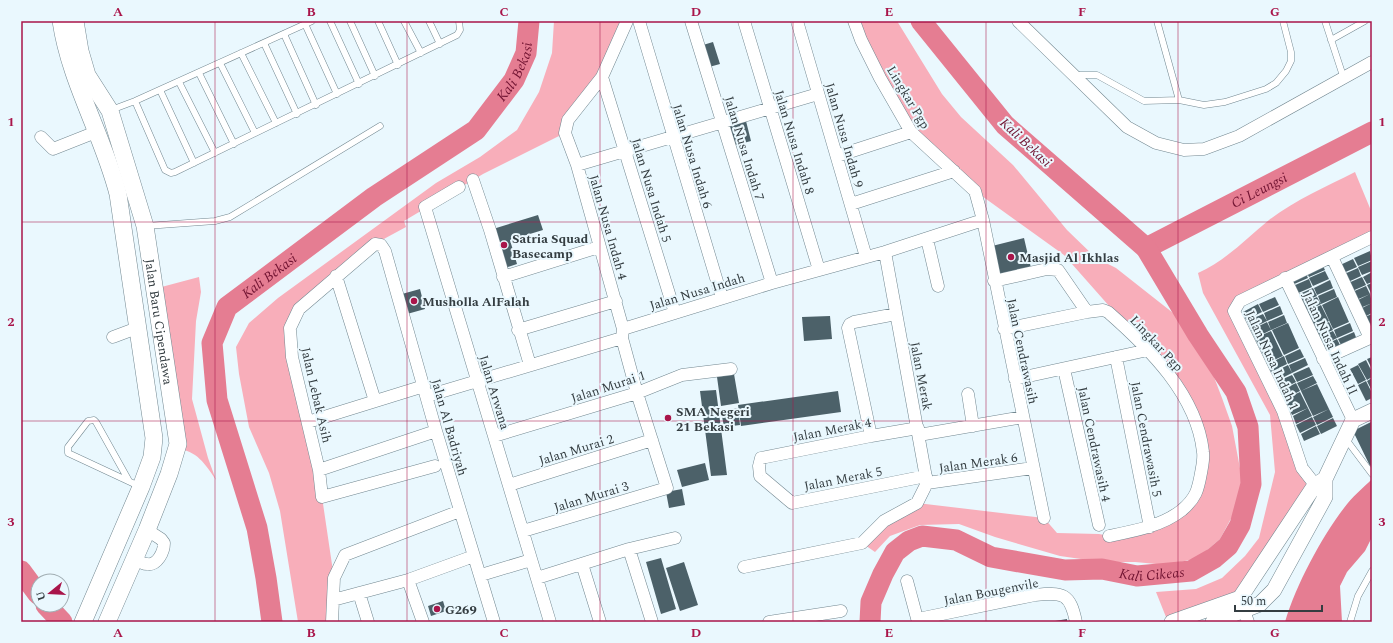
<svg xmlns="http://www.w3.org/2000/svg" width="1393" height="643" font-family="Spectral,serif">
  <rect width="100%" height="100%" fill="#eaf8fe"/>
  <path fill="#f8aeba" d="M554 21H627L565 133 483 174 404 221 406 227 369 247 336 276 290 328 322 497 334 578 332 622H298L280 511 269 473 249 427 239 374 236 347 249 323 278 298 436 183 480 157 517 130 539 92 552 53Z
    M854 21H897L942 94 961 117 1013 165 1067 230 1096 258 1116 268 1182 320 1197 341 1209 364 1222 398 1232 426 1242 479 1235 511 1220 539 1198 558 1167 565 1135 562H1102L1060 556 995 537 959 524 920 525 890 536 875 552 862 543 917 503 1044 518 1057 533 1099 534 1109 536 1150 527 1198 493V430L1148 350 1064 255 975 191 911 132Z
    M1355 172 1372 213V237L1332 257 1234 311 1315 485 1240 598 1168 622 1156 592 1196 589 1222 578 1245 556 1259 538 1275 472 1270 415 1203 293 1198 273C1225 261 1246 239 1269 220 1295 200 1326 187 1355 172Z
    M199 277 201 292 196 321 192 399 208 458 216 480C205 464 197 450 176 449L154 289Z"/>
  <path fill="#e57d92" d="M1372 479V537L1365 551 1347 572 1340 586 1342 622H1285C1296 585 1321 538 1344 508 1352 497 1363 488 1372 479Z"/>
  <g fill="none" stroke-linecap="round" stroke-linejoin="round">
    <g stroke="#e57d92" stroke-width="21">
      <path id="s1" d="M1146 248 1372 132"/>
      <path d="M21 571 38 594"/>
      <path d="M46 605 62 622"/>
      <path id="s2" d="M272 622 266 578 257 528 217 400 212 343 227 307 374 197 476 130 514 80 526 53 529 21"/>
      <path id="s3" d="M870 622 871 602 883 574 895 552 909 541 922 536 956 540 991 557 1065 570 1102 569 1137 576 1191 571 1214 558 1228 546 1240 525 1251 484 1248 427 1236 392 1198 335 1146 248 1005 125 921 21"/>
    </g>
  </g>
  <path fill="#4c6169" d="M713 42 720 64 709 67 703 45Z
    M746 121 751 141 732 146 726 127Z
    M538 215 543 230 510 240 517 264 505 268 493 229Z
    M1024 238 1031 268 999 275 992 246Z
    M1370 251 1372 260 1358 266 1354 258Z
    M1353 259 1357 267 1341 274 1338 266Z
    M1372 261V271L1362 275 1358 267Z
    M1321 262 1325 270 1309 277 1305 269Z
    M1358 268 1361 276 1346 283 1342 275Z
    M1304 270 1308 278 1292 285 1289 277Z
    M1325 271 1329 279 1313 286 1309 278Z
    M1372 272V282L1367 284 1363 277Z
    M1362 277 1366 285 1350 292 1346 284Z
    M1309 279 1312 287 1296 294 1293 286Z
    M1330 280 1333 288 1317 295 1314 288Z
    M1372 283V292L1371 293 1367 285Z
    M1366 286 1370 294 1354 301 1350 293Z
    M1313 288 1317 296 1301 303 1297 295Z
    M420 289 425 309 407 314 402 294Z
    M1334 289 1337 297 1321 304 1318 296Z
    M1370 294 1372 303 1358 309 1354 302Z
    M1275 297 1279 305 1263 312 1259 304Z
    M1317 297 1321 304 1305 312 1301 304Z
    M1338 297 1349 322 1333 329 1322 305Z
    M1372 303V313L1362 318 1358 310Z
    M1258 304 1262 312 1246 320 1243 312Z
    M1321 305 1329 321 1313 329 1305 313Z
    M1280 306 1283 314 1267 321 1264 313Z
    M1263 314 1267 321 1251 329 1247 321Z
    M1372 314V323L1366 326 1362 318Z
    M1284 315 1287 323 1271 330 1268 322Z
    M830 316 832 339 804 341 802 317Z
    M1267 322 1271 330 1255 338 1251 330Z
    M1329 322 1333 330 1317 337 1313 329Z
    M1288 323 1299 348 1284 355 1272 330Z
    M1350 323 1353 331 1337 338 1334 330Z
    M1271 331 1283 356 1267 363 1255 338Z
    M1333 331 1337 338 1321 346 1317 338Z
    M1354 332 1357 340 1342 347 1338 339Z
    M1337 339 1341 347 1325 355 1321 347Z
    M1300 349 1304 357 1288 364 1285 356Z
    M1284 356 1287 364 1271 372 1268 364Z
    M1372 357V369L1367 359Z
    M1305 358 1308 365 1292 373 1289 365Z
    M1366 360 1372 372V377L1367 380 1358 364Z
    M1288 365 1292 373 1276 381 1272 373Z
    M1358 365 1366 380 1358 384 1350 369Z
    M1309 367 1313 375 1297 382 1293 374Z
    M734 374 739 403 721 406 717 377Z
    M1292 375 1296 382 1280 390 1276 382Z
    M1313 376 1317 383 1301 391 1297 383Z
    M1372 378V391L1367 381Z
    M1366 381 1372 393V398L1366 401 1358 385Z
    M1296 383 1300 391 1284 399 1280 391Z
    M1317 384 1329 409 1313 416 1309 408 1311 406 1309 408 1301 391Z
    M716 390 727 475 711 476 700 391Z
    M838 391 841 412 741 426 738 405Z
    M1300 392 1308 408 1292 415 1285 399Z
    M738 408 740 425 724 427 721 411Z
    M1308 408 1312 416 1296 424 1293 416Z
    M1329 409 1333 417 1317 425 1313 417Z
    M1312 417 1316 425 1300 433 1296 425Z
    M1333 418 1337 426 1321 434 1317 426Z
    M1371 422 1372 465 1370 466 1353 431Z
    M1316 426 1320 434 1304 441 1301 434Z
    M705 463 709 480 682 487 677 470Z
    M682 489 685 505 669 508 666 492Z
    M661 558 676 609 661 614 646 562Z
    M684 562 698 605 680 611 666 568Z
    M443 601 446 611 431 616 428 606Z
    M1067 619V622H1055V621Z"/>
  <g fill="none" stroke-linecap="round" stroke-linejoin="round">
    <defs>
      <path id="service" d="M330 21 359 84
        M350 21 375 76
        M378 21 398 65
        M404 21 421 53
        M429 21 440 44
        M1157 21 1179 100
        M1325 21 1344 79
        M305 24 337 94
        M284 34 316 105
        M1331 40 1365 21
        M264 43 297 114
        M241 53 276 123
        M220 63 255 133
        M199 73 234 144
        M1075 75H1097L1144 101 1179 100 1204 105 1225 102 1266 89 1276 83 1286 71 1291 61V52L1283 21
        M179 82 215 153
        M160 90 194 163
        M135 101 165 170 171 173 175 172 457 35 460 30 459 21
        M111 110 135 101 312 21
        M146 226 215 221 230 217 380 126
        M1345 438 1372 474
        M129 481 96 422 94 420 88 421 68 447V453L141 487
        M1350 622 1358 596 1372 571"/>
      <path id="minor" d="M639 21 722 298
        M691 21 772 283
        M744 21 819 270
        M797 21 866 257
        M854 21 861 40 880 78 911 132 975 191 983 220 1044 518
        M1018 21 1127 127 1156 143 1184 150 1204 149 1239 136 1372 62
        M602 77 675 313
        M41 137 53 149 96 132
        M837 156 911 132
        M577 165 818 94
        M473 180 490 230 530 365
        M459 187 425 207 550 622
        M851 204 954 171
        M927 239 938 286
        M1332 257 1370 338
        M336 276 375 401
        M503 277 599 247
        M1285 278 1353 420
        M994 281 1047 269 1058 270 1087 312 1103 310 1108 312C1149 348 1197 395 1203 452 1204 459 1202 467 1201 473 1198 490 1196 498 1182 510 1162 526 1134 531 1109 536
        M623 329 577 165 565 133 568 120 602 77 627 21
        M1004 329 1087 312
        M518 330 616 301
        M113 337 137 328
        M1116 357 1150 527
        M1323 359 1372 337
        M1064 369 1099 525
        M1015 379 1148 350
        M968 394 973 426
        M427 396 622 338 623 329 772 283 885 252 983 220
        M308 422 424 386
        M918 428 871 436 761 458 759 466 760 476 792 503 926 476
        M919 435 1023 417
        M494 436 637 393 682 375 731 369
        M871 436 848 328 850 324 854 322 896 314
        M435 466 322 497 319 470 292 357 290 328 299 309 375 244 381 245 385 251 436 431 494 622
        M319 470 436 431
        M927 483 1033 468
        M509 485 652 440
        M1320 491 1302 468 1283 411 1234 311 1240 301 1372 237
        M523 531 667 488 637 393 622 338
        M629 549 652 622
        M135 559C138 561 143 564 147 564 157 566 164 552 164 543L161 539 147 530
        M582 564 600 622
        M744 567 862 543 884 521 917 503 927 483 885 252
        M481 575 531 560
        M537 578 629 549 675 538
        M408 580 423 622
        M907 581 918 622
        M359 593 368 622
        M333 600 408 580 474 556
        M1241 602 1248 622
        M918 619 1035 595C1063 592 1070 593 1076 622
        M332 622 334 578 345 555 460 511
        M769 622 841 611"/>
      <path id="tertiary" d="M1172 622 1240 598 1315 485 1325 479
        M1213 622 1260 604 1274 590 1325 497V479L1353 420 1372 411"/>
      <g id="secondary">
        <path d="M61 21C70 82 103 135 118 194L154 438 152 457 141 487 83 622"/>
        <path id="s4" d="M75 21 80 51 87 75 110 111 145 226 178 444 169 474 147 530 107 622"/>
      </g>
    </defs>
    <use href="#service" stroke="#728790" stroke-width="7"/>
    <use href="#minor" stroke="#728790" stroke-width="13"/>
    <use href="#tertiary" stroke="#728790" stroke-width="16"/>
    <use href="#secondary" stroke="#728790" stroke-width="18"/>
    <use href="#service" stroke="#fff" stroke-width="6"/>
    <use href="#minor" stroke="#fff" stroke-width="12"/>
    <use href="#tertiary" stroke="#fff" stroke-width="15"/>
    <use href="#secondary" stroke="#fff" stroke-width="17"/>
  </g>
  <path fill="none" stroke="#a9154a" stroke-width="1" stroke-opacity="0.55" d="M215 21V622M407 21V622M600 21V622M793 21V622M986 21V622M1178 21V622M21 222H1372M21 421H1372"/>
  <g fill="#a9154a" stroke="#eaf8fe" stroke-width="1.5">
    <circle cx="504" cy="245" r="4"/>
    <circle cx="1011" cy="257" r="4"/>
    <circle cx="414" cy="301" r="4"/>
    <circle cx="668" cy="418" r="4"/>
    <circle cx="437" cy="609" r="4"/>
  </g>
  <g text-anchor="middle" stroke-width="4" stroke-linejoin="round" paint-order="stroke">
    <g font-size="13" fill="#343d41" stroke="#eaf8fe">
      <text transform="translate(909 97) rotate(59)" y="5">Lingkar Pgp</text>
      <text transform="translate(845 135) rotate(74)" y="5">Jalan Nusa Indah 9</text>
      <text transform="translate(795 142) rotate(73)" y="5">Jalan Nusa Indah 8</text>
      <text transform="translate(745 148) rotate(73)" y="5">Jalan Nusa Indah 7</text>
      <text transform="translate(693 156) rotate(73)" y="5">Jalan Nusa Indah 6</text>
      <text transform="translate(652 190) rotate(73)" y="5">Jalan Nusa Indah 5</text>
      <text transform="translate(609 227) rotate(74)" y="5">Jalan Nusa Indah 4</text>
      <text transform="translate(697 291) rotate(-17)" y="5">Jalan Nusa Indah</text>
      <text dy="5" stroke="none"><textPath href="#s4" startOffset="315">Jalan Baru Cipendawa</textPath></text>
      <text transform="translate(1157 343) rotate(47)" y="5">Lingkar Pgp</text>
      <text transform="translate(1331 343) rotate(65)" y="5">Jalan Nusa Indah II</text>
      <text transform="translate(1023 351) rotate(78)" y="5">Jalan Cendrawasih</text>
      <text transform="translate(1273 360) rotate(65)" y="5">Jalan Nusa Indah 1</text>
      <text transform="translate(922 376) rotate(79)" y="5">Jalan Merak</text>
      <text transform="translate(608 386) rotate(-18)" y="5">Jalan Murai 1</text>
      <text transform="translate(495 392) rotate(73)" y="5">Jalan Arwana</text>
      <text transform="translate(317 395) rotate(77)" y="5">Jalan Lebak Asih</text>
      <text transform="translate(450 427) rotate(74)" y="5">Jalan Al Badriyah</text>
      <text transform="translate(832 429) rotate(-11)" y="5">Jalan Merak 4</text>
      <text transform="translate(1147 439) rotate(79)" y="5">Jalan Cendrawasih 5</text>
      <text transform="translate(1095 444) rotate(78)" y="5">Jalan Cendrawasih 4</text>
      <text transform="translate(576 449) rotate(-17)" y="5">Jalan Murai 2</text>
      <text transform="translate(978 462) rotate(-8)" y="5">Jalan Merak 6</text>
      <text transform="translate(843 478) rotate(-11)" y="5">Jalan Merak 5</text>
      <text transform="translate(591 496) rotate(-17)" y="5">Jalan Murai 3</text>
      <text transform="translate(991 591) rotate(-11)" y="5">Jalan Bougenvile</text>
    </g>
    <g font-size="13" font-weight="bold" fill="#343d41" stroke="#eaf8fe" text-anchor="start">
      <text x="512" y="243">Satria Squad<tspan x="512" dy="15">Basecamp</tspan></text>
      <text x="1019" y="262">Masjid Al Ikhlas</text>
      <text x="422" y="306">Musholla AlFalah</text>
      <text x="676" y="416">SMA Negeri<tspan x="676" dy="15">21 Bekasi</tspan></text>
      <text x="445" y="614">G269</text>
    </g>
    <g font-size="14" font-style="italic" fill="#701331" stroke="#eaf8fe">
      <text dy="5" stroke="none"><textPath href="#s2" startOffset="702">Kali Bekasi</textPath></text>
      <text transform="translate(1026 142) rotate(43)" y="5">Kali Bekasi</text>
      <text dy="5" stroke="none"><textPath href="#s1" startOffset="127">Ci Leungsi</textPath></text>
      <text dy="5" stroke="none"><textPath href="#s2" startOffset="378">Kali Bekasi</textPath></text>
      <text dy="5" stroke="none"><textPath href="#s3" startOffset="343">Kali Cikeas</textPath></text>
    </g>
  </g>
  <rect width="1393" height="643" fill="none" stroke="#eaf8fe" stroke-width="44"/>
  <g transform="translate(50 593) rotate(252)"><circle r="19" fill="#eaf8fe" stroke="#a1adb2"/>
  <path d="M0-3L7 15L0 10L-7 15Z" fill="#a9154a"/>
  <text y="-6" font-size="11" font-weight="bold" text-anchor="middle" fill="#343d41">U</text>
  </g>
  <path d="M1235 605v6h87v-6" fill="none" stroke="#343d41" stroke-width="2"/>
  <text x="1241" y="605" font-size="12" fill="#343d41" stroke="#eaf8fe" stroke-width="3" paint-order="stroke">50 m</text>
  <rect x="22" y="22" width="1349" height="599" fill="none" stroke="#a9154a" stroke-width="1.5"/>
  <g font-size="13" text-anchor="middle" font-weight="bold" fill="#a9154a">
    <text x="118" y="16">A</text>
    <text x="311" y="16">B</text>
    <text x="504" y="16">C</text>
    <text x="696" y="16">D</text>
    <text x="889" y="16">E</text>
    <text x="1082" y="16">F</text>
    <text x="1275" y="16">G</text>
    <text x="11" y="126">1</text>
    <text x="1382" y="126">1</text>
    <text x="11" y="326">2</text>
    <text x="1382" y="326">2</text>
    <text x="11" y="526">3</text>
    <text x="1382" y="526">3</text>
    <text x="118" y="637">A</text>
    <text x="311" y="637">B</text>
    <text x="504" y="637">C</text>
    <text x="696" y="637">D</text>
    <text x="889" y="637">E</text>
    <text x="1082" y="637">F</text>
    <text x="1275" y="637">G</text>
  </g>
</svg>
